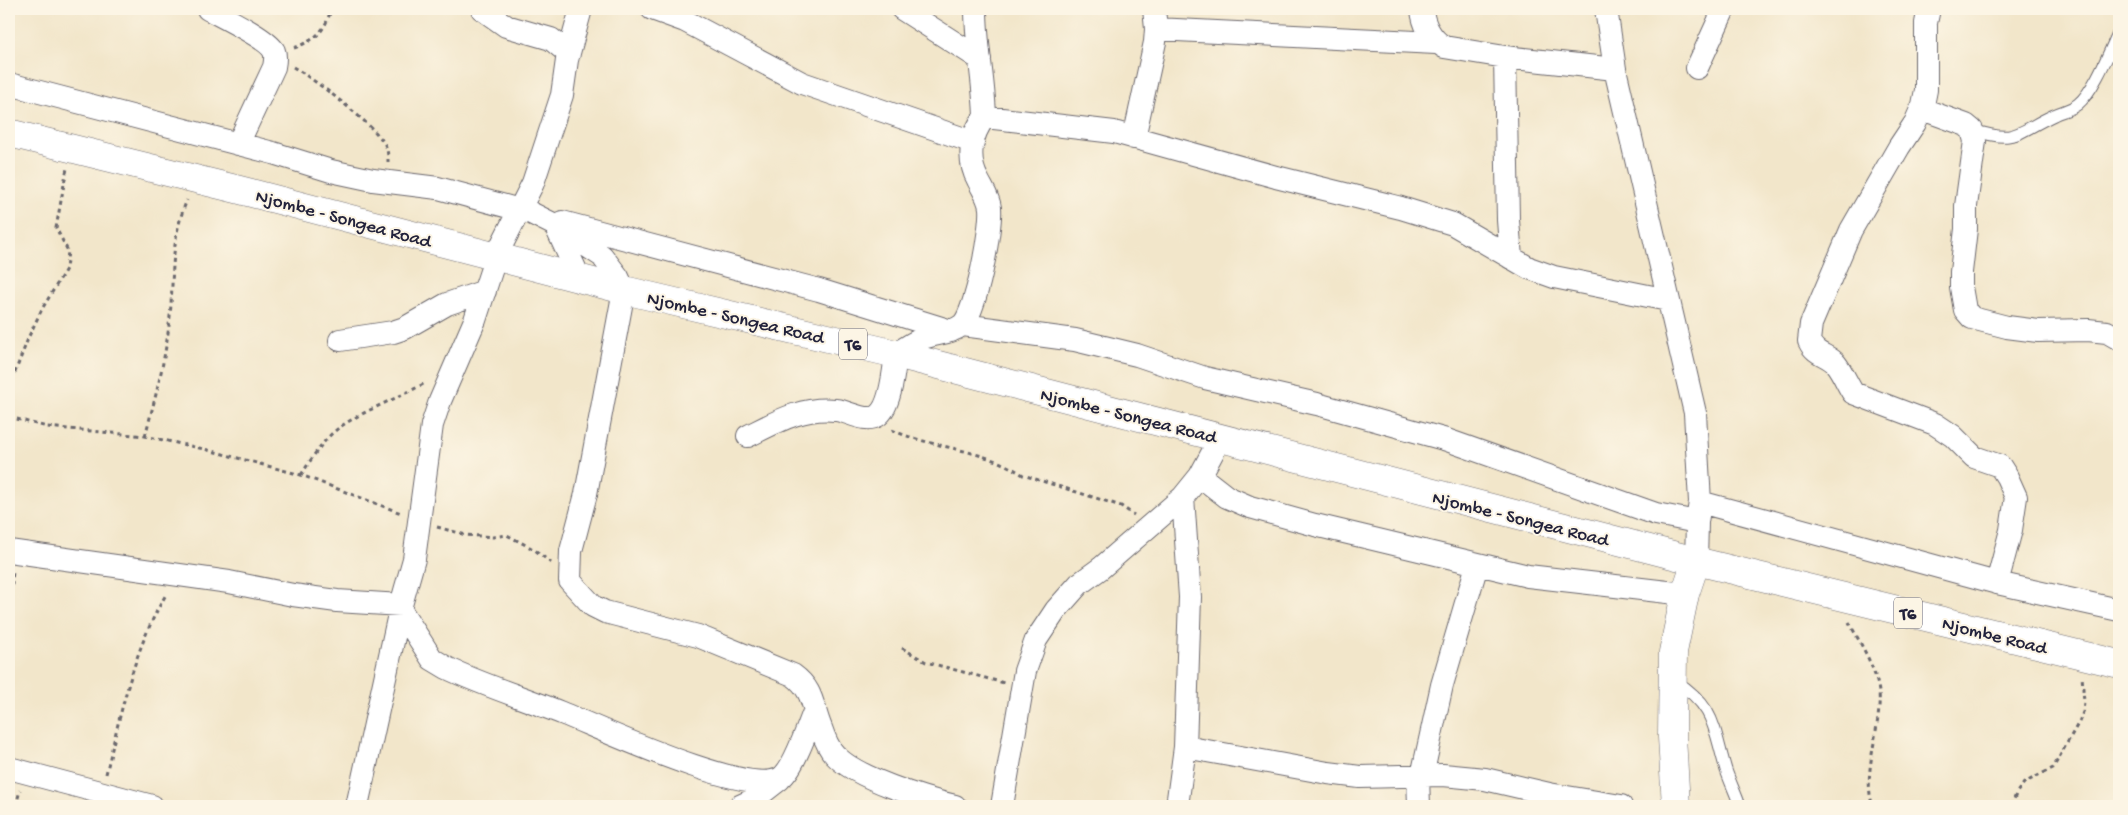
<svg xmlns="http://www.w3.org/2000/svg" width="2128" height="815" font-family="'Gochi Hand',sans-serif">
  <rect width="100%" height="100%" fill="#fcf5e5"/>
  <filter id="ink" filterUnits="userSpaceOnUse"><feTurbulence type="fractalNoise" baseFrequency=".02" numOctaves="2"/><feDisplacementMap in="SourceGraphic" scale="10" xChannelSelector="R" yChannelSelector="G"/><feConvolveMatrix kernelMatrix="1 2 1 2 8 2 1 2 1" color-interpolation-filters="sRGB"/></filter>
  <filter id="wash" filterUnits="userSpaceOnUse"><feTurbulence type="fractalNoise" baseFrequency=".0096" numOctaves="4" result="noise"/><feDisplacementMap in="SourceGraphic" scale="20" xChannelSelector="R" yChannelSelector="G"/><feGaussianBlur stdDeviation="1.12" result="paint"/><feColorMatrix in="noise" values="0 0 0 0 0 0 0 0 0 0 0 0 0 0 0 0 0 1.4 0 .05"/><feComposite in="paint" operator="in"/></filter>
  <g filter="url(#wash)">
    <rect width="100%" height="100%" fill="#f2e6ca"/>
  </g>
  <g filter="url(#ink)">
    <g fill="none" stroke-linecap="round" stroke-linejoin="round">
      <defs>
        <path id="lane" d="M1972 130C2018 144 2015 133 2054 115 2062 111 2071 110 2078 104 2094 91 2110 50 2119 31
          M1674 680C1716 707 1713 727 1726 770 1730 782 1736 794 1740 806"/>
        <path id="street" d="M208 9C221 16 268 39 274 51 276 56 275 62 274 67L238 144
          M482 9 506 26 551 39 569 54
          M652 9 685 21 802 83 973 142
          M902 9 980 59
          M1422 9C1423 24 1431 39 1444 47L1505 57 1615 69
          M1606 9 1615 69 1695 413 1700 502 1697 522 1696 561
          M1929 9 1926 23V90L1923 105 1915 123 1899 147 1851 230 1811 324 1809 341C1816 356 1828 354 1836 364 1843 373 1847 384 1853 393L1935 424 1953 436 1974 457 2000 466 2007 477 2016 497 2011 530 1997 583
          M1156 29 1436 43
          M1505 57 1508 220 1511 258
          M1697 68 1724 9
          M9 84 273 153 331 171 373 180 438 188 531 213 555 225 602 256 618 277 624 290 586 494 571 551 570 581 593 606 605 612 698 636 793 675C814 690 812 707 821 728 824 737 829 749 835 755 856 778 924 799 955 806
          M1922 109 1966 125 1972 130 1975 141 1966 206V229L1961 272V287L1965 310 1972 318 2007 327 2038 331 2088 330 2107 332 2119 339
          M985 117 1114 132 1276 177 1401 208 1453 224 1529 268 1554 277 1668 300
          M1134 138 1155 42 1156 29 1154 9
          M562 222 819 290 951 331
          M555 225 579 277
          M963 325 1075 340 1137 355 1205 378 1317 404 1447 440 1656 514 1697 522
          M340 340 393 332 405 328 447 304 485 291
          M748 436C776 422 803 406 836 410 848 411 865 423 877 416 891 407 894 369 896 354 906 347 915 341 926 337 938 333 952 333 962 325 976 314 992 227 990 208 989 198 983 190 978 180 967 160 970 135 985 117 984 80 976 45 976 9
          M1200 476 1227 497 1250 507 1315 525 1528 576 1685 594
          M1700 502 1997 583 2119 610
          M9 551 229 582 293 595 337 601 401 605
          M400 609 432 659 447 668C485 686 525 698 564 714 604 730 743 795 779 779 793 772 809 724 815 709
          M1185 747 1328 773 1360 777 1443 775 1485 779 1549 794 1621 806
          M9 768 152 806
          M1418 776 1419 806
          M1422 776 1442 685 1477 565
          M357 806 401 605 414 559 432 425 440 401 475 320 496 256 533 183 562 95 567 60 581 9
          M740 806 753 800 780 779
          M1002 806 1025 671 1036 640 1056 610 1079 584 1101 568 1183 497 1200 476 1221 437
          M1177 806 1185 747 1190 597 1183 497"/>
        <path id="secondary" d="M1676 806 1672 737 1673 652 1685 594 1696 561"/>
        <path id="highway" d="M9 133 236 189 624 290 896 354 1696 561 2119 664"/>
      </defs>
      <use href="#lane" stroke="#6b676d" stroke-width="13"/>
      <use href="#street" stroke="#6b676d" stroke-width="24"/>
      <use href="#secondary" stroke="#6b676d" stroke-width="29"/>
      <use href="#highway" stroke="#6b676d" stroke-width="29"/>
      <path stroke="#6b676d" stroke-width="3" stroke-dasharray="4 4" stroke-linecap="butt" d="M294 48C315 40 325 32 331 9
        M293 67C314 79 372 123 384 143 388 149 388 155 388 162
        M9 388 29 336 42 309 66 269 68 251 56 228 67 168
        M9 417 47 427 145 436 208 450 301 475 401 513
        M892 430C934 449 983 448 1023 475L1121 506 1134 515
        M145 436C156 396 166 357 170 316 174 275 170 240 187 200
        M301 475C313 457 324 437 343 425 367 409 399 398 425 383
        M437 527 466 535 493 537 507 535 535 550 551 563
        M9 617 13 571
        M1849 622C1860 643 1876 668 1879 692 1882 727 1861 775 1873 806
        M902 648 926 662 1004 683
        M106 774C121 712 134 647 167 593
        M16 806 20 790
        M2011 806 2017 792 2024 783 2053 768 2079 722 2083 712 2084 702 2082 676"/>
      <use href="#lane" stroke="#fff" stroke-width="11"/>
      <use href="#street" stroke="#fff" stroke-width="22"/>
      <use href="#secondary" stroke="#fff" stroke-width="28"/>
      <use href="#highway" stroke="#fff" stroke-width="28"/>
    </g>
  </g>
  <g text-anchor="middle" stroke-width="4" stroke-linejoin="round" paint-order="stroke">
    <g fill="#fcf5e5" stroke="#63616e" stroke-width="1">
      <rect x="839" y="328.5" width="28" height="31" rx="4"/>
      <rect x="1894" y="597.5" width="28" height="31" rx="4"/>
    </g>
    <g font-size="18" font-weight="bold" fill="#22223b">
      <text x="853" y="350">T6</text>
      <text x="1908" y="619">T6</text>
    </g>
    <g font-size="19" fill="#22223b" stroke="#fcf5e5">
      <text transform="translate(344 217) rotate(15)" y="7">Njombe - Songea Road</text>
      <text transform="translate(736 316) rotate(13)" y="7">Njombe - Songea Road</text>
      <text transform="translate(1129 414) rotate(14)" y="7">Njombe - Songea Road</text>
      <text transform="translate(1521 517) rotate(14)" y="7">Njombe - Songea Road</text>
      <text transform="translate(1995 634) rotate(14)" y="7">Njombe Road</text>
    </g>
  </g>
  <rect width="2128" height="815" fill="none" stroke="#fcf5e5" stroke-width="30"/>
</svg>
